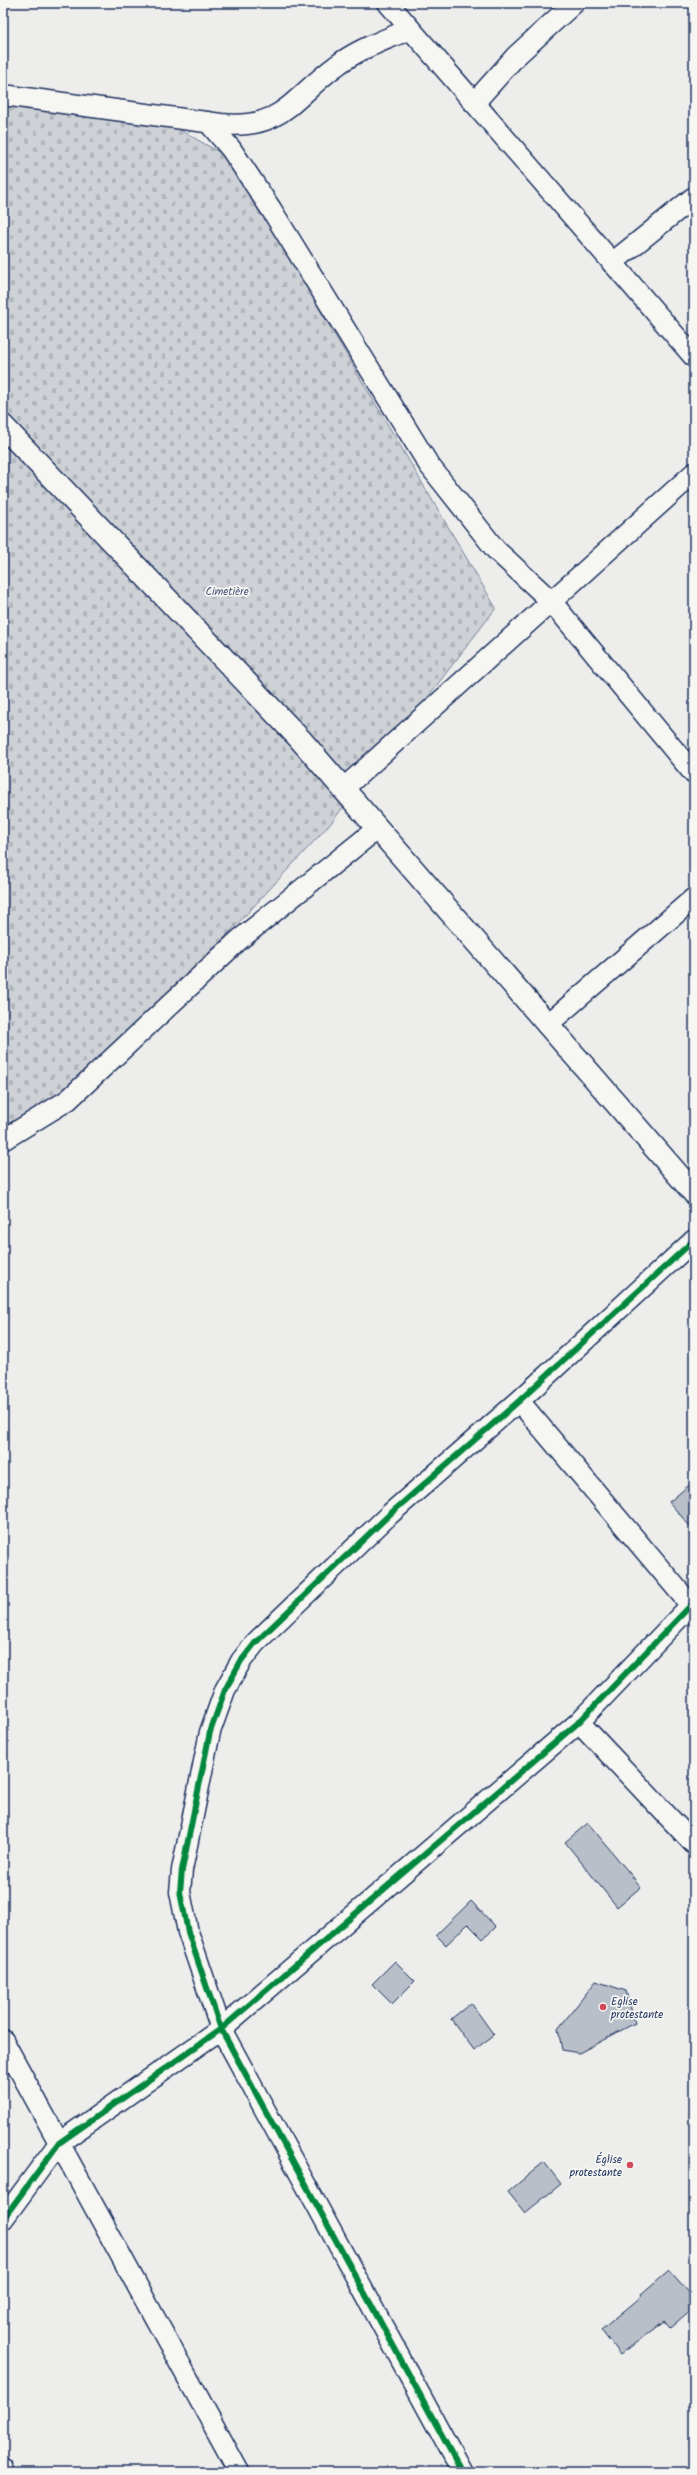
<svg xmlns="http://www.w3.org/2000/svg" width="697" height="2475" font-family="Kalam,sans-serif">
  <defs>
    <pattern id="cemetery-stones" width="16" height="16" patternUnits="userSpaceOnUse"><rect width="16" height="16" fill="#ced2d7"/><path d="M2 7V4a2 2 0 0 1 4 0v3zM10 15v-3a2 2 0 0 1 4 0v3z" fill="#b0b5bb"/></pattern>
  </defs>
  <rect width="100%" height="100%" fill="#edeeec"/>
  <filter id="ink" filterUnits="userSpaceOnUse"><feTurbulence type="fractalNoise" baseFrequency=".025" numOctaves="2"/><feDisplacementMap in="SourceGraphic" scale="8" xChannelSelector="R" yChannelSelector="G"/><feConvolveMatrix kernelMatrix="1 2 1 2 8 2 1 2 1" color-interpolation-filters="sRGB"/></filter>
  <g filter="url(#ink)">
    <path fill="url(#cemetery-stones)" stroke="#74809a" d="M3 99 147 111 231 159 496 608 331 823 113 1058 3 1142Z"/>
    <path fill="#b9bfc8" stroke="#1b2f5e" d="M694 1481V1531L669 1502Z
      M588 1823 641 1887 617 1907 565 1842Z
      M471 1901 496 1927 483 1939 468 1924 446 1945 436 1935Z
      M395 1961 415 1981 392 2004 372 1984Z
      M596 1981 626 1991 635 2023 579 2053 562 2050 558 2029Z
      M471 2003 494 2035 474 2050 451 2019Z
      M544 2162 561 2184 525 2213 508 2192Z
      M669 2270 694 2298V2307L670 2328 664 2321 620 2355 601 2330 642 2296 641 2294Z"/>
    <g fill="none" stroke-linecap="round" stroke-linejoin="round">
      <defs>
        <path id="minor" d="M388 3 694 357
          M3 95 221 124C283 130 292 98 336 66 358 49 385 40 410 29
          M474 103 516 56 574 3
          M208 122 231 149 271 209 429 465 496 550 551 601 694 774
          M612 263 694 197
          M343 789 694 473
          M547 1025 694 898
          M3 1140 68 1100 239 940 378 828
          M519 1401 694 1609
          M579 1722 694 1844
          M3 2040 239 2472
          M3 2219 59 2143 221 2029 579 1722 694 1602
          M3 2468 5 2472
          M462 2472 221 2029 188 1932 180 1892 182 1870 210 1732 225 1690 241 1661 255 1643 390 1514 519 1401 694 1240"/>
        <path id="major" d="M3 426 300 739 694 1193"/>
      </defs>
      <use href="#minor" stroke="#1b2f5e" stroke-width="23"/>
      <use href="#major" stroke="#1b2f5e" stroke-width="25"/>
      <use href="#minor" stroke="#f6f6f2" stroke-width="20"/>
      <use href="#major" stroke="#f6f6f2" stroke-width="22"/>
      <defs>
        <path id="cycleway" d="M3 2219 59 2143 221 2029 579 1722 694 1602
          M462 2472 221 2029 188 1932 180 1892 182 1870 210 1732 225 1690 241 1661 255 1643 390 1514 519 1401 694 1240"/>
      </defs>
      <use href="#cycleway" stroke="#f6f6f2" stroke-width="8"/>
      <use href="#cycleway" stroke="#00873e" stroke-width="6"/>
    </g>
  </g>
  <g fill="#d1495b" stroke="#f6f6f2" stroke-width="1.5">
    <circle cx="603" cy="2007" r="4"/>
    <circle cx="630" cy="2165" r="4"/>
  </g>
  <g text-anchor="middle" stroke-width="3.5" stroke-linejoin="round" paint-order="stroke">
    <g font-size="11" fill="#48587c" stroke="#f6f6f2">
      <text x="227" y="595">Cimetière</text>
    </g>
    <g font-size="11" fill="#1b2f5e" stroke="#f6f6f2" text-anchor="start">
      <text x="611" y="2005">Eglise<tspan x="611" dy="13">protestante</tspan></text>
      <text x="622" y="2163" text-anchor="end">Église<tspan x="622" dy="13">protestante</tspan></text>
    </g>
  </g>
  <rect width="697" height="2475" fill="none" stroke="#f6f6f2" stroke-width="16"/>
  <rect x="8" y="8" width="681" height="2459" fill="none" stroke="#1b2f5e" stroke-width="1.5" filter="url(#ink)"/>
</svg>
